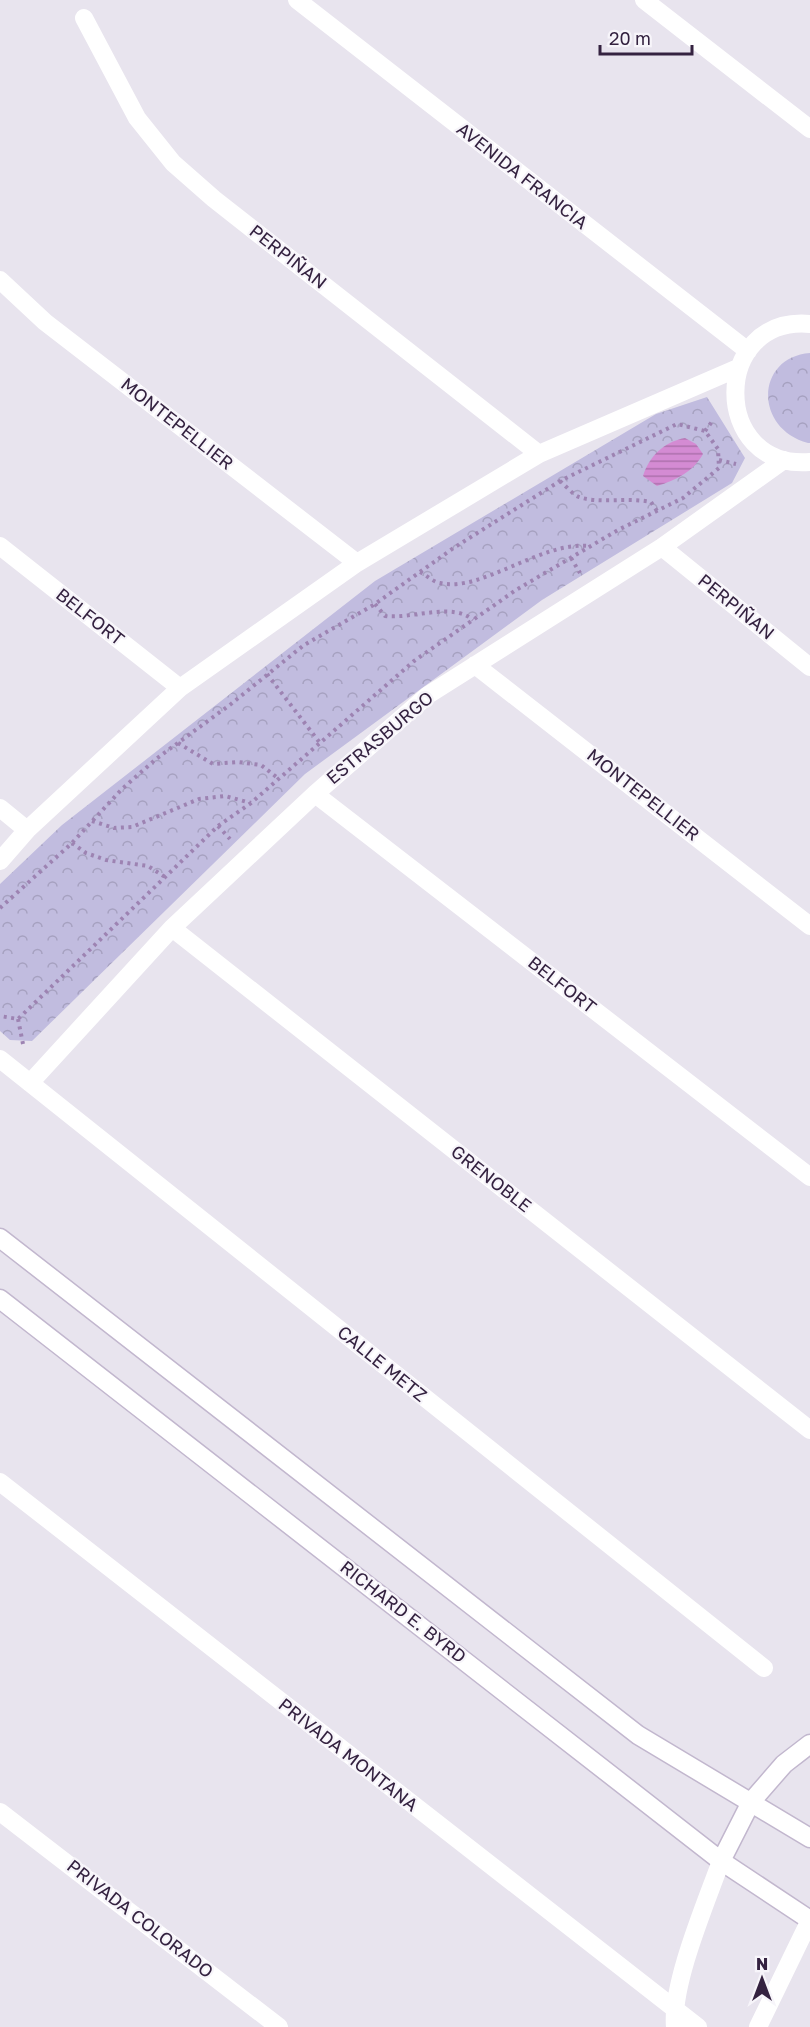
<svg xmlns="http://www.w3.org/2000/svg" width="810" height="2027" font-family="'Golos Text',sans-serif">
  <defs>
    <pattern id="park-crowns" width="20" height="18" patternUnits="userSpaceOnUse" patternTransform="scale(1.5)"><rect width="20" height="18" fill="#c1bcdf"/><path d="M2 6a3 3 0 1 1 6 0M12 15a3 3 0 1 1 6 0" fill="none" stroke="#a6a1c0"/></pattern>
    <pattern id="water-rules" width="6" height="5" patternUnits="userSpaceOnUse" patternTransform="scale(1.5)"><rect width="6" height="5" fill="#d48bd3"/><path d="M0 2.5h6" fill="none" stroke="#ad71ad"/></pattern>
  </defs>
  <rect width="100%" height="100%" fill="#e8e4ee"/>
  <path fill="url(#park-crowns)" d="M810 353V443H808C753 428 756 357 810 353Z
    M707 397 745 458 732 483 542 600 305 774 32 1041 10 1040 0 1031V884L62 825 375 581 656 414Z"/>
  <path fill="url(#water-rules)" d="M685 438 696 444 703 454C693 472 676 480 657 486L643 476C649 456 664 442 685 438Z"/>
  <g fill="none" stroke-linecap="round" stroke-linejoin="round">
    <defs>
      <path id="secondary" d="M0 1238 638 1735 810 1838
        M0 1299 721 1861 810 1920
        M721 1861 751 1802 784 1764 810 1744"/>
    </defs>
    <use href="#secondary" stroke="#c2b7ce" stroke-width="21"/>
    <path stroke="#9d83b2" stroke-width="4" stroke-dasharray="3 4.5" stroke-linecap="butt" d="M705 431 714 419
      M719 460 736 464
      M560 481C566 486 572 494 579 497 599 504 627 497 651 502L657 511
      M571 558 580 573
      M420 572C426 575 433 582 440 583 481 593 541 541 589 546
      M375 604 385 616C413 619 453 602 473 620
      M267 674 320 743
      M178 743 213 764 238 762 261 765 279 779
      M92 821 114 828 132 827 199 799 225 796 251 803
      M218 826 230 839
      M72 843 86 853 106 860 148 866 165 877
      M0 908 72 843 122 789 156 759 231 704 304 645 375 604 455 547 560 481 677 424 705 431 718 449 719 468 683 498 618 530 516 590 414 661 251 803 218 826 18 1019 0 1016
      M18 1019 23 1044"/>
    <path stroke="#fff" stroke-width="18" d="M297 0 748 351
      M644 0 810 129
      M84 18 137 118 173 163 214 199 539 454
      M0 280 45 322 357 563
      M810 324C711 315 710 470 810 462
      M0 546 180 688
      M662 547 810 667
      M475 665 810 926
      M315 794 810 1177
      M0 808 27 830
      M0 861 27 830 180 688 357 563 539 454 738 368
      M172 928 810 1430
      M0 1059 764 1668
      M30 1083 172 928 315 794 428 695 662 547 784 460
      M0 1482 698 2027
      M0 1812 279 2027
      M675 2027C671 1984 706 1903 721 1861
      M758 2027 810 1920"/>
    <use href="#secondary" stroke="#fff" stroke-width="18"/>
  </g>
  <g text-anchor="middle" stroke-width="4.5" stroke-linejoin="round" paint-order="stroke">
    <g font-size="18" fill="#342240" stroke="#f7f5fa">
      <text transform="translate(522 176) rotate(38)" y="6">AVENIDA FRANCIA</text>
      <text transform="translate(288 257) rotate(38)" y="6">PERPIÑAN</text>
      <text transform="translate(177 424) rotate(38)" y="6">MONTEPELLIER</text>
      <text transform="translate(736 607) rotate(39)" y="6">PERPIÑAN</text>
      <text transform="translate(90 617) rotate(38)" y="6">BELFORT</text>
      <text transform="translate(380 738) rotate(-40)" y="6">ESTRASBURGO</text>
      <text transform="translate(643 795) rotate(38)" y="6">MONTEPELLIER</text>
      <text transform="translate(562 985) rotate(38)" y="6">BELFORT</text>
      <text transform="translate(491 1179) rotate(38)" y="6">GRENOBLE</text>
      <text transform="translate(382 1364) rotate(39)" y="6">CALLE METZ</text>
      <text transform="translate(403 1612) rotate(38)" y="6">RICHARD E. BYRD</text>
      <text transform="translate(348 1755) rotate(38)" y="6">PRIVADA MONTANA</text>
      <text transform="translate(140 1919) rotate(38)" y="6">PRIVADA COLORADO</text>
    </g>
  </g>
  <g transform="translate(762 1979)" stroke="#f7f5fa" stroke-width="4.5" paint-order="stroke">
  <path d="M0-4.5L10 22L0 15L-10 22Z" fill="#342240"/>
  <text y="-9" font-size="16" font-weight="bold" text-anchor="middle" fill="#342240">N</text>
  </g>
  <path d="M600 45v9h92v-9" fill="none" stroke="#342240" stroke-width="3"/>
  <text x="609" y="45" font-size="18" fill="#342240" stroke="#f7f5fa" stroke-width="4.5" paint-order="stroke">20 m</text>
</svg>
